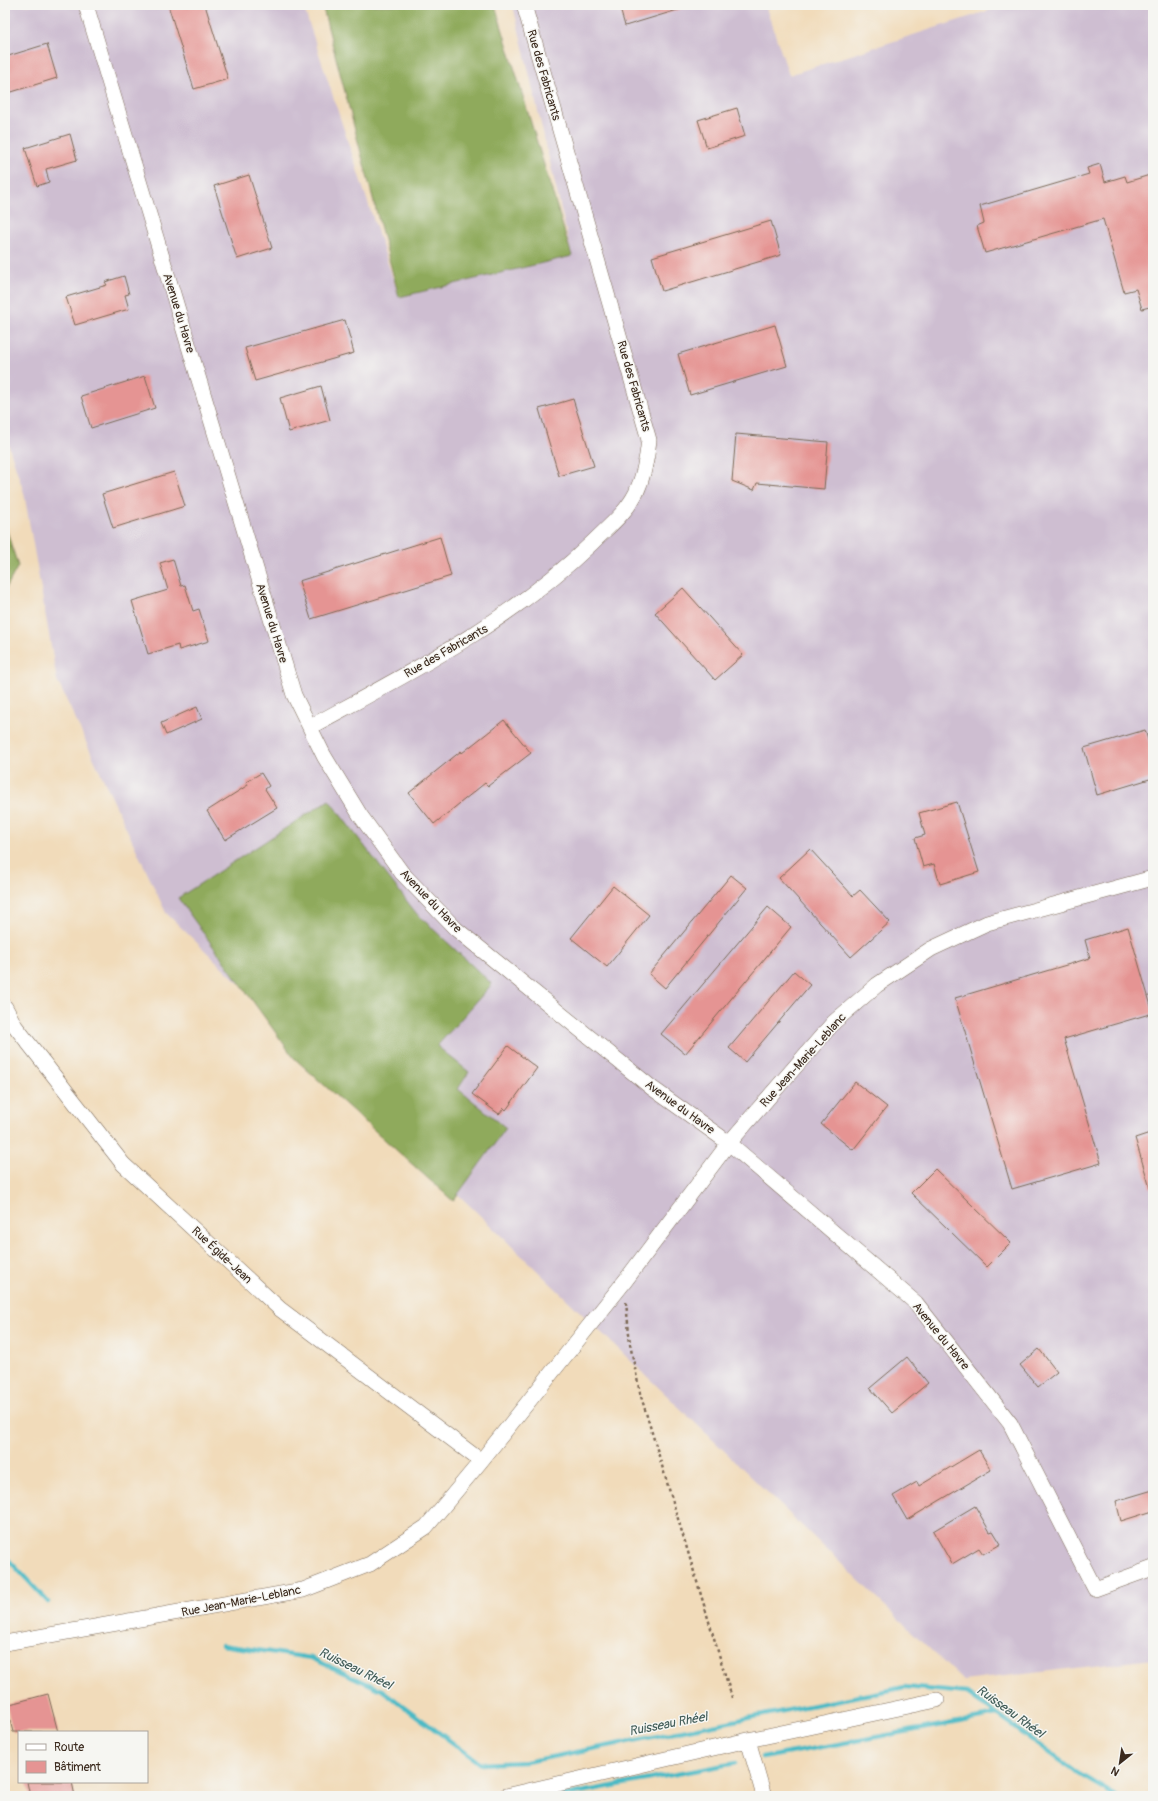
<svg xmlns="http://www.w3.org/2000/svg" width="1158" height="1801" font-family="Pangolin,sans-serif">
  <rect width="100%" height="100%" fill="#f6f6f2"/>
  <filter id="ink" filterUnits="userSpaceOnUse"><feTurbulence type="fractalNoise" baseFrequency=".025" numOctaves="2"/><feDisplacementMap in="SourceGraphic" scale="8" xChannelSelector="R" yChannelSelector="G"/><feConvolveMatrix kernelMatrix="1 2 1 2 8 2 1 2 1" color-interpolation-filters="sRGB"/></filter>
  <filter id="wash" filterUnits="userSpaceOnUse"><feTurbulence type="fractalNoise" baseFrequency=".012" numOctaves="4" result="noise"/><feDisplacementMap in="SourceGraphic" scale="16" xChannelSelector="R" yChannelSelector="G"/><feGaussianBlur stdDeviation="0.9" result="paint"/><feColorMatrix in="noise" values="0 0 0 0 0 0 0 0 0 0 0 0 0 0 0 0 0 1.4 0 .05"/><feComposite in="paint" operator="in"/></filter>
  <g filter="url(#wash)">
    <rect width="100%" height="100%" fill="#f1dbba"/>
    <path fill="#cebed1" d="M5 5H303L399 297 572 256 513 5H765L789 75 1006 5H1153V1659L963 1681 166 913 57 680 24 493 5 434Z"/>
    <path fill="#8faa5c" stroke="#656a3d" d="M322 5H495L572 256 399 297Z
      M5 525 18 566 5 590Z
      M329 800 416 913 492 984 437 1046 469 1072 458 1089 506 1128 453 1201 294 1058 178 898Z"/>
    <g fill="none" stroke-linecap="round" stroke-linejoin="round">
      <path stroke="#4cbac5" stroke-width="4.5" d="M5 1556 48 1602
        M222 1645 311 1658 382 1690 481 1764 526 1762 905 1687 967 1693 1079 1774 1116 1796
        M762 1758 997 1715
        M559 1796 736 1763"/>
    </g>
    <g id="blocks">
      <path fill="#e59493" d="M168 5H205L228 79 194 89Z
        M619 5H684V8L625 26Z
        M47 44 57 78 5 94V57Z
        M737 108 745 136 707 148 698 120Z
        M70 134 77 160 46 169 49 182 37 186 25 148Z
        M1100 164 1105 182 1125 176 1127 182 1153 174V306L1142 309 1136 289 1124 292 1103 219 985 253 977 226 984 223 980 206 1089 174 1087 168Z
        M249 175 272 248 237 259 214 186Z
        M771 221 781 255 662 291 652 257Z
        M124 276 129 294 125 295 129 309 75 325 66 297 107 285 105 282Z
        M345 320 354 353 255 381 245 348Z
        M775 325 787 366 690 395 678 354Z
        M145 376 155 408 91 428 81 396Z
        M321 386 330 420 289 432 280 398Z
        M573 399 594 466 559 476 539 409Z
        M736 434 828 442 824 489 757 483 754 490 732 481Z
        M174 472 185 506 113 528 102 494Z
        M440 537 451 576 311 619 299 581Z
        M173 559 181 586 185 585 193 611 199 609 209 641 179 650 178 645 148 654 132 601 168 590 160 563Z
        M683 588 743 655 715 680 655 613Z
        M197 707 202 719 166 735 161 723Z
        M504 720 531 753 488 786 485 783 434 824 409 793 461 751 462 753Z
        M1145 730 1153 756V778L1097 795 1084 748Z
        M261 773 269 786 265 789 277 808 225 840 207 811 248 785 246 782Z
        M957 802 979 872 940 884 934 864 923 867 915 838 925 835 919 813Z
        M810 849 853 896 860 890 890 922 851 957 779 878Z
        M731 875 747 888 665 988 649 974Z
        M613 886 649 915 607 967 571 938Z
        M768 907 791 927 685 1054 661 1034Z
        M1128 927 1153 1013 1064 1039 1101 1163 1012 1189 955 998 1090 958 1085 940Z
        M794 971 810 985 745 1062 729 1048Z
        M508 1046 537 1068 506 1110 504 1108 499 1114 472 1094Z
        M855 1082 887 1107 853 1150 821 1124Z
        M1153 1132V1188H1150L1135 1138Z
        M935 1169 1011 1243 987 1267 911 1193Z
        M1039 1349 1057 1372 1038 1387 1020 1365Z
        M907 1357 928 1383 892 1413 870 1388Z
        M979 1450 991 1470 907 1520 893 1496 917 1482 919 1486Z
        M1153 1490V1511L1121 1521 1116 1501Z
        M975 1506 990 1532 993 1531 1001 1544 983 1554 979 1548 952 1564 933 1531Z
        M48 1694 58 1732H13L6 1705Z
        M27 1782H72L75 1796H30Z"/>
    </g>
  </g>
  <g filter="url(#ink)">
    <use href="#blocks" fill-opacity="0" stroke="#7b6855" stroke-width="1"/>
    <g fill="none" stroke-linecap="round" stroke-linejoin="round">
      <defs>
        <path id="minor" d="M86 5 294 695 324 756 360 815 402 873 456 929 652 1088 729 1143 916 1303 1010 1423 1095 1589 1153 1568
          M310 727C409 673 510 622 592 543 608 527 626 513 636 493 644 476 647 459 649 440L524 5
          M5 1007 15 1026 123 1164 280 1309 481 1461
          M5 1643 303 1590 370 1564 426 1527 481 1461 625 1281 729 1143 834 1022 877 985 931 949 987 923 1153 878
          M748 1740 764 1796
          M506 1796 748 1740 937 1700"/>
      </defs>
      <use href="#minor" stroke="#7b6855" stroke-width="16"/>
      <path stroke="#7b6855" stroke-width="2.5" stroke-dasharray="3 3" stroke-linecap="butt" d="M626 1302 630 1344 640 1393 733 1701"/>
      <use href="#minor" stroke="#fff" stroke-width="15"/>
    </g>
  </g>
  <g text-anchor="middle" stroke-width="3" stroke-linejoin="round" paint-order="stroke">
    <g font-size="12" fill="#3b2a1e" stroke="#f6f6f2">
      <text transform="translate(544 75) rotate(74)" y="4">Rue des Fabricants</text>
      <text transform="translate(179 313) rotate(73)" y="4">Avenue du Havre</text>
      <text transform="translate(634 386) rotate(74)" y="4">Rue des Fabricants</text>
      <text transform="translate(272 623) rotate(73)" y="4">Avenue du Havre</text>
      <text transform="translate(446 651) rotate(-30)" y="4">Rue des Fabricants</text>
      <text transform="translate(431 901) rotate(46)" y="4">Avenue du Havre</text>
      <text transform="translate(803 1060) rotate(-48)" y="4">Rue Jean-Marie-Leblanc</text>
      <text transform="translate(680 1107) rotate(36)" y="4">Avenue du Havre</text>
      <text transform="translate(222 1255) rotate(43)" y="4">Rue Égide-Jean</text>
      <text transform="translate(941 1336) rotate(51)" y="4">Avenue du Havre</text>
      <text transform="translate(241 1601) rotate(-11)" y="4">Rue Jean-Marie-Leblanc</text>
    </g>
    <g font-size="13" font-style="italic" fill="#415c58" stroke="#f6f6f2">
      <text transform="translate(356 1668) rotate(26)" y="5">Ruisseau Rhéel</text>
      <text transform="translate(1011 1711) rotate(36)" y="5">Ruisseau Rhéel</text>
      <text transform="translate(668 1723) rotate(-11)" y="5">Ruisseau Rhéel</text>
    </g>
  </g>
  <rect width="1158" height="1801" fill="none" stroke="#f6f6f2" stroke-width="20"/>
  <rect x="18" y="1731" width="130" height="52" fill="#f6f6f2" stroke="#aba49d"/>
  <rect x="26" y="1744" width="20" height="6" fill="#ffffff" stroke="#aba49d"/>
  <text x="54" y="1751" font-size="12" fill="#3b2a1e">Route</text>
  <rect x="26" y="1761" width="20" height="12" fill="#e59493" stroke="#aba49d"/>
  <text x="54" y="1771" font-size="12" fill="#3b2a1e">Bâtiment</text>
  <g transform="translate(1120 1763) rotate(210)" stroke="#f6f6f2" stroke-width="3" paint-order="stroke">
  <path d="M0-3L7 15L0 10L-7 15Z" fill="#3b2a1e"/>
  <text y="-6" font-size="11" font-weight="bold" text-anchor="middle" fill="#3b2a1e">N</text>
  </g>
</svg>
